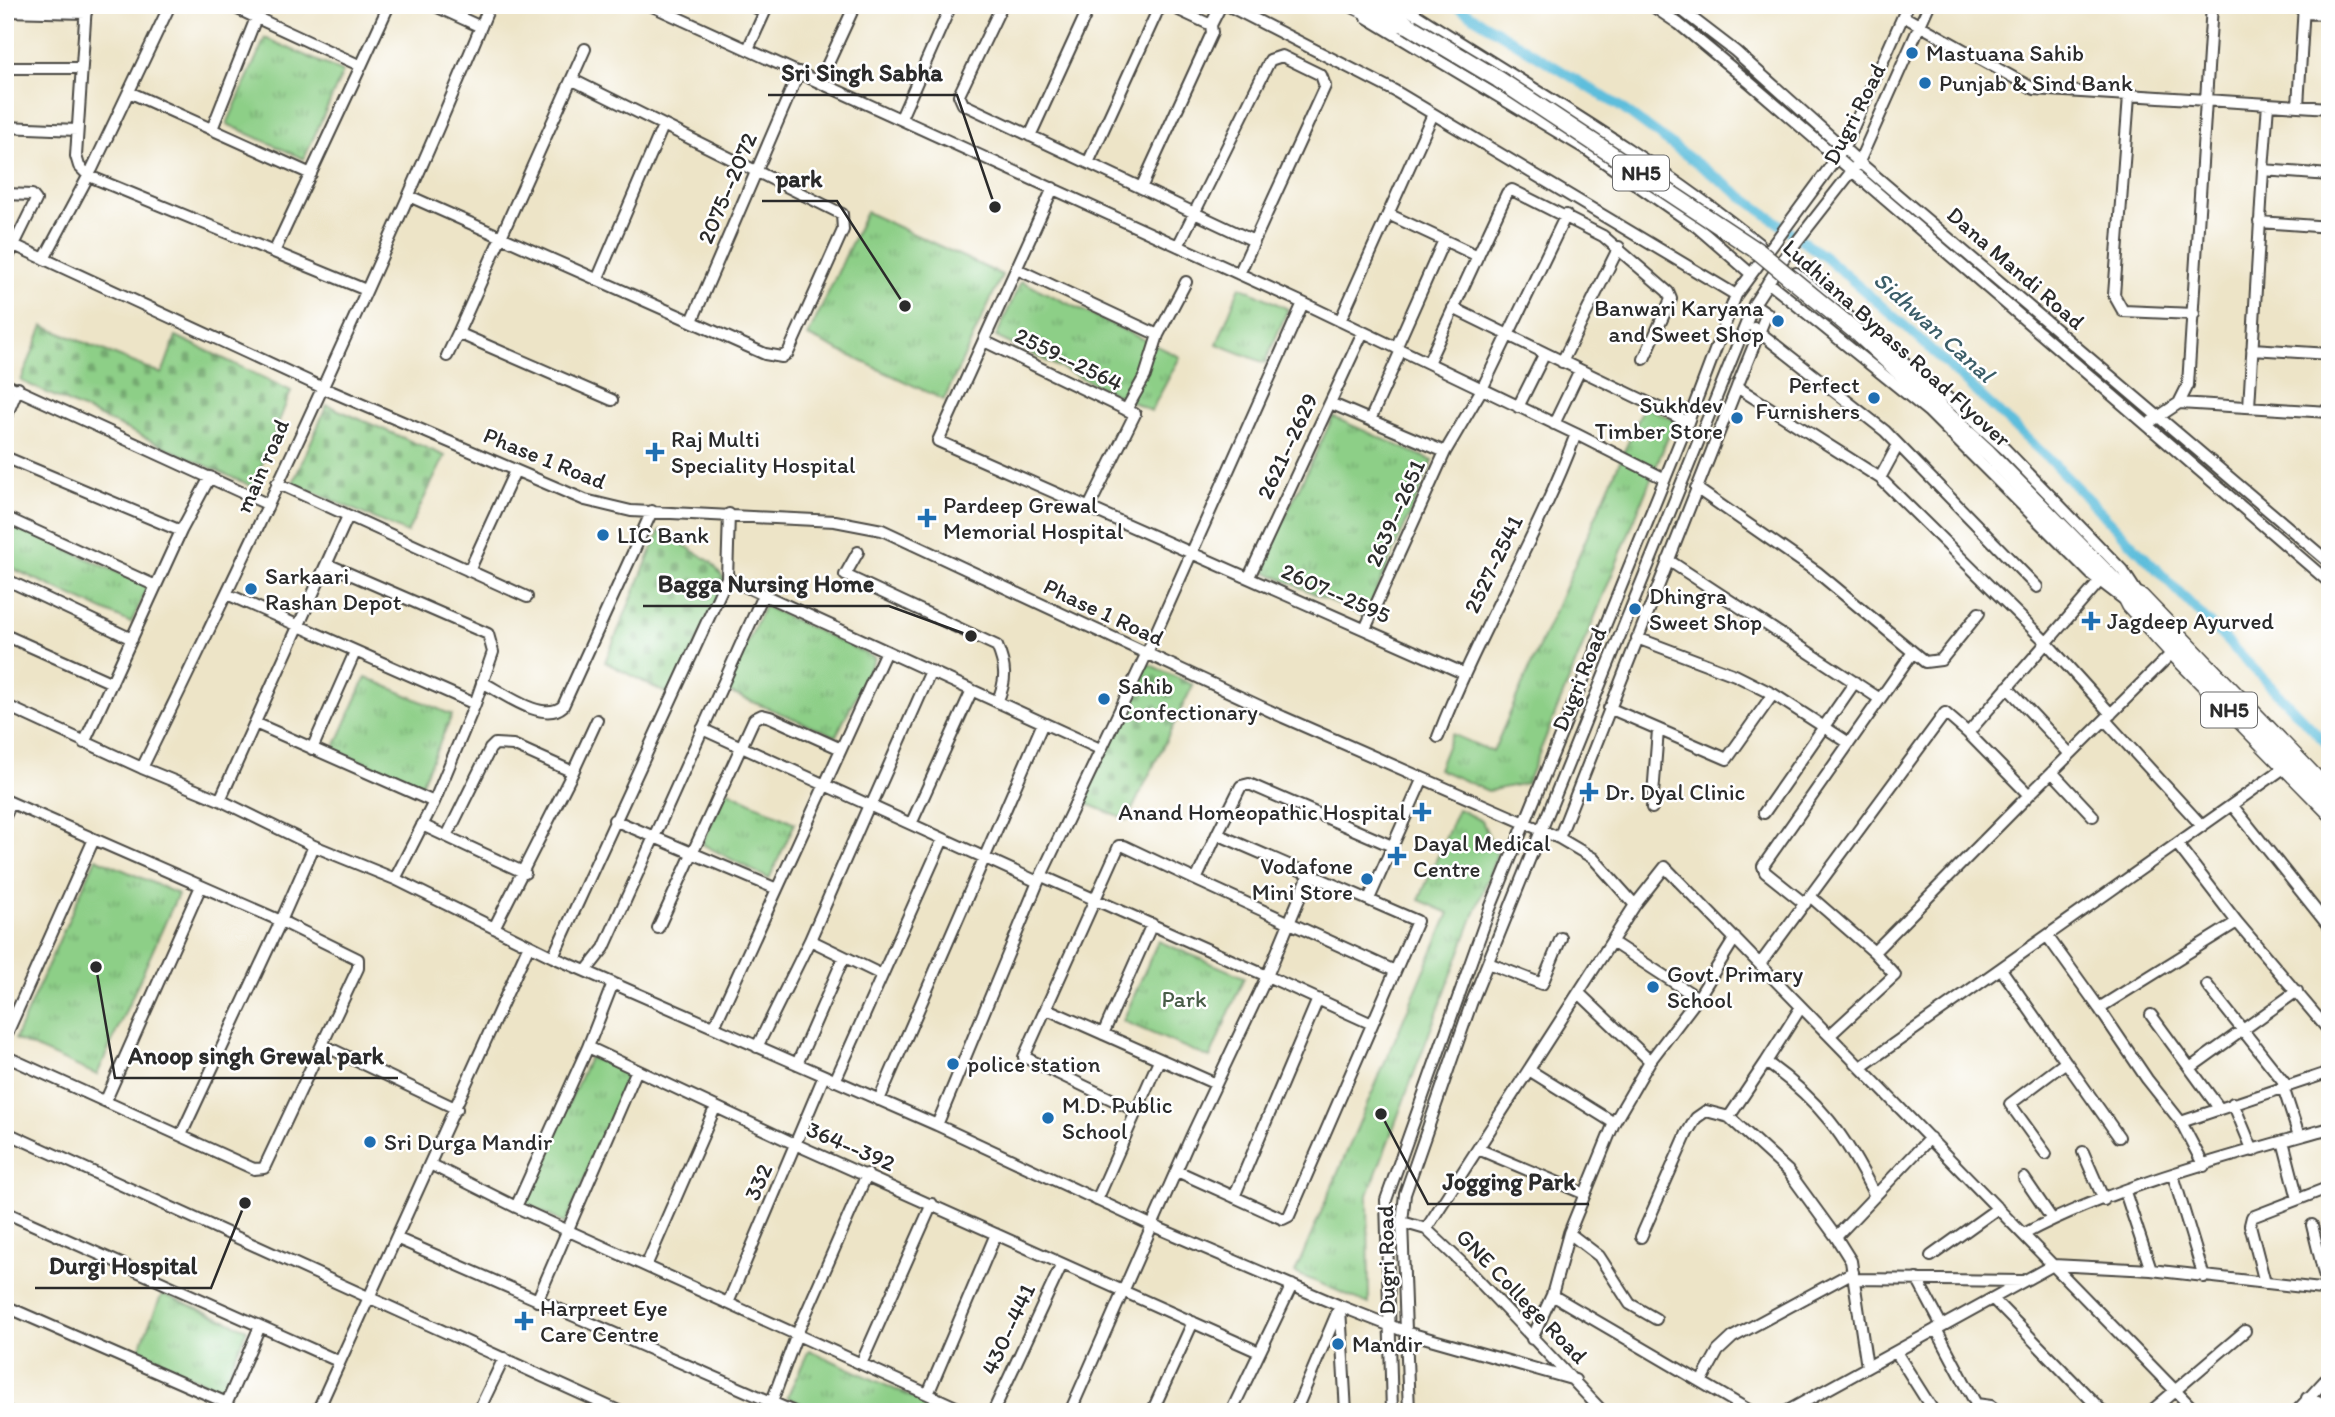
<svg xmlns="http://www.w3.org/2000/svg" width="2335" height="1417" font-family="Itim,sans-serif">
  <defs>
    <pattern id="cemetery-stones" width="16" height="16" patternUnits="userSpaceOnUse" patternTransform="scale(1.75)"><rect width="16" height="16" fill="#8dcf87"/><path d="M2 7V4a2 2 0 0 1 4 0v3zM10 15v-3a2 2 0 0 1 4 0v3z" fill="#73a86f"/></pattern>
    <pattern id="park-tufts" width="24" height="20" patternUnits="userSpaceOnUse" patternTransform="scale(1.75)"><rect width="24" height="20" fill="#8dcf87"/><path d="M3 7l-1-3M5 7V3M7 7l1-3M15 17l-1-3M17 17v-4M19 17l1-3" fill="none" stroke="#73a86f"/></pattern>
  </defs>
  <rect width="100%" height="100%" fill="#fff"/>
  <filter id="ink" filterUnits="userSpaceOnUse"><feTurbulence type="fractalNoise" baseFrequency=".0143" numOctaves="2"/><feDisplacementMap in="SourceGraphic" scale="14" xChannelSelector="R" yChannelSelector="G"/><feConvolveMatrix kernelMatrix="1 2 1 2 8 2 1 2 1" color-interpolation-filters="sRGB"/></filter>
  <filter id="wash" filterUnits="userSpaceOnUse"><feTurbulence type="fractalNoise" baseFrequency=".00686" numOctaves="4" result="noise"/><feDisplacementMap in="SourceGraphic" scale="28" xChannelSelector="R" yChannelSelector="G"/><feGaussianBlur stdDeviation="1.57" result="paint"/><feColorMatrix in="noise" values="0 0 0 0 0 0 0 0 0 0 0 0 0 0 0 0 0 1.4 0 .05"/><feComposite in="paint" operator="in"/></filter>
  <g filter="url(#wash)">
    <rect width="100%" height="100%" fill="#ede4c7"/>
    <path fill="url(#cemetery-stones)" stroke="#5c7d59" stroke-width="2" d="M43 326 162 374 176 336 291 391 253 487 21 381Z
      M327 405 445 456 407 533 293 483Z
      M660 530 711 562 726 581 671 696 605 662Z
      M1146 663 1193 685 1127 820 1083 802Z"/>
    <path fill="url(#park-tufts)" stroke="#5c7d59" stroke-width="2" d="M265 38 343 72 304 159 227 124Z
      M866 212 1002 275 944 400 808 336Z
      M1021 281 1180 357 1151 411 996 337Z
      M1240 286 1288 309 1265 363 1217 344Z
      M1644 406 1675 420 1527 783 1488 791 1438 769 1452 734 1493 752Z
      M1333 417 1433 461 1365 617 1260 569Z
      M5 521 148 586 131 623 5 565Z
      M764 606 875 658 836 736 726 691Z
      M366 677 452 715 420 787 334 749Z
      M726 790 795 823 769 879 702 844Z
      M1458 809 1482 821 1497 854 1368 1195 1369 1304 1295 1273 1449 913 1419 900Z
      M96 858 178 894 97 1075 15 1039Z
      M1158 941 1244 977 1210 1058 1123 1021Z
      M590 1056 630 1074 565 1224 524 1202Z
      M162 1294 247 1329 221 1389 137 1354Z
      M809 1350 944 1412H819L787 1397Z"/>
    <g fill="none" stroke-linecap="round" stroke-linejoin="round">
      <path stroke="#5dbedc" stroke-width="10" d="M1454 5 1619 106 1826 258 1912 332 2052 462 2330 747"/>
    </g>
  </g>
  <g filter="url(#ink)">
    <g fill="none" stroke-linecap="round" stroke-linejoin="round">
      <defs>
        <path id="minor" d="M86 5 76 156 79 166 89 176 366 290
          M229 5 361 66 275 250
          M433 5 481 27
          M650 5 1303 303 1146 655 1038 882 937 1125
          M750 5 765 12
          M1002 5 959 95 963 104 1254 241
          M1227 5 1395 91 1736 295
          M1651 5 1679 24 1749 82 2330 583
          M1675 5 1735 51 1859 162 2330 563
          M1389 7 1407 9C1526 85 1649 155 1759 244
          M5 11 86 13
          M2303 13 2330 14
          M1903 16 2034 89 2330 108
          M1366 17 1584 148 1697 227 1750 273
          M1211 25 1221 5
          M585 49 458 333 612 400
          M748 49 768 5
          M361 66 389 5
          M5 68H81
          M820 81 855 5
          M129 92 311 174
          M2129 96 2114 295 2123 311 2194 314
          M2268 104 2263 170 2330 175
          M2298 106 2304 5
          M901 118 951 5
          M5 127 77 130
          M212 129 256 18
          M1030 136 1090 5
          M1088 163 1157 12 1164 5
          M1053 188 938 441 1463 673
          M1141 188 1212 33 1211 25 1168 5
          M5 194 32 195 36 200 5 263
          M409 196 765 354 782 357 788 353 843 230 842 214 573 80
          M1388 214 1478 256
          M2259 222 2330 227
          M5 246 14 245 321 387 585 500 631 511 835 521 882 530 1283 717 1559 838 1737 387
          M1178 246 1270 60 1282 56 1321 75 1325 86 1239 274
          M44 259 92 169 170 5
          M1017 269 1158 335
          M1796 273 1961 409 2006 450 2123 571 2138 594
          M597 280 663 126
          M1768 282 1928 411 2092 575 2126 601
          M1303 303 1576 434
          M1754 304 1767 313 1737 387 1880 478 2045 641 2111 714
          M1453 308 1545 353
          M692 321 799 72
          M1340 321 1433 114
          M1754 328 1885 431 2037 587
          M984 341 1135 414 1089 507
          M1396 348 1444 240
          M2252 349 2330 354
          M447 356 458 333
          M1562 362 1619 247
          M1428 363 1507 193 1512 190 1603 236 1668 292 1671 299 1644 359
          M5 384 267 504
          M1330 403 1445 452 1365 629
          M2179 403 2330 412
          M1518 407 1545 353 1688 422
          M2249 407 2263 170
          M1126 410 1145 376 1158 335 1186 282
          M5 419 18 388
          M1370 420 1401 350
          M2152 421 2179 403 2188 385 2212 5
          M1554 424 1579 372
          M1445 452 1482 389 1566 215
          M5 457 181 531
          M1880 478 1898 445
          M277 483 527 597
          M1696 488 1817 572 1913 652
          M729 514 727 578 1100 749
          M5 517 156 586
          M858 552 845 575 997 646C1006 667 1007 681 997 702
          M1668 560 1880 699
          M327 564 488 634 493 652 475 704
          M469 571 515 471
          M1249 577 1363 332
          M5 579 132 639
          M227 594 475 704 434 802 395 879
          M5 635 112 683
          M1637 638 1735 675 1773 694
          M482 682C502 692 543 724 563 706L652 511
          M2007 687 2070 754
          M5 705 142 768
          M1609 708 1727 759 1773 694 1849 743
          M2105 720 2202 826
          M255 723 434 802
          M702 729 1038 882
          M1968 733 2029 795 2173 652
          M1438 737C1478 633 1537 538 1576 434L1665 479
          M84 743 181 531 210 477
          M312 749 355 652
          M573 772 597 720
          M2052 772 2093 816
          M5 800 281 921 314 846 395 879 553 957 937 1125 1151 1225 1340 1306 1409 1333 1575 1380
          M220 800 348 516
          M2232 805 2330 928
          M871 806 931 671
          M1652 808 1658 730
          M1764 813 1855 682
          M5 816 11 803
          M614 820 777 889
          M911 824 972 690
          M422 825 525 873
          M1217 834 1241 786 1249 784 1392 846
          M447 836 490 749 495 744 513 745 573 772 494 928
          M1559 838 1593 858 1635 905
          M2177 844 2237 922 2330 1032
          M314 846 220 800 142 768C265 517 383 263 490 5
          M1042 876 1267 976 1309 875
          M1196 880 1395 971
          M1811 897 1874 952 1895 975 1830 1035
          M1369 899 1422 780
          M1805 904 1765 872 1763 866 1913 652 1925 662 1941 660 1979 613
          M658 928 754 719 762 715 770 717 841 749
          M2048 937 2099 1008 2237 922
          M810 940 869 805
          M1612 942 1698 998 1735 938
          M1874 952 2029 795
          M553 957 727 578
          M1488 963 1542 984 1561 938
          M1760 964 1945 713 1968 733 2100 581
          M2001 969 2066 1062
          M586 971 604 948 763 595
          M2207 985 2287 1086
          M2099 1008 2147 1079 2181 1122
          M1047 1009 1216 1084
          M2151 1015 2219 1108
          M714 1027 886 651
          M1103 1034 1152 924
          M5 1038 94 839
          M323 1045 457 1109
          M588 1047 613 983
          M757 1047 810 940 882 975
          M5 1056 254 1169 264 1168 358 968V959L281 921 182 1133
          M1650 1061 1698 998
          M1766 1062 1801 1007
          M797 1064 844 957
          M1861 1067 2284 768
          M2190 1068 2297 991
          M1529 1070 1614 1123
          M835 1081 943 839
          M2283 1087 2299 1136
          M106 1100 201 886
          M879 1100 1043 723
          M2233 1103 2253 1151
          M1136 1111 1024 1057 1119 846H1124L1196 880 1217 834 1417 921 1289 1216 1283 1219 1177 1171
          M1729 1117 1766 1062C1819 1100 1846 1136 1874 1194
          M5 1132 621 1412
          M2283 1141 2298 1199
          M1478 1149 1585 1194
          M2083 1152 2104 1200
          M2046 1154 2010 1104 2066 1062 2119 1137
          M432 1165 516 1207 967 1412
          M2204 1166 2181 1122 2330 1072
          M2173 1175 2204 1277
          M2024 1178 2052 1219
          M2125 1192 2151 1270
          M1234 1197 1318 999
          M1097 1200 1159 1060
          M516 1207 588 1047 797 1145 1259 1352
          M5 1212 338 1361
          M1402 1222 1426 1229 1461 1262 1603 1412
          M2312 1225 2328 1290
          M1426 1229 1635 905 1665 867 2196 1412
          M1569 1233 1599 1256 1630 1304 1656 1319
          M2024 1234C2112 1187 2233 1155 2330 1128
          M1641 1237 1687 1133 1696 1118 1706 1111 1729 1117 1788 1171 1836 1237
          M396 1238 794 1412
          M1931 1256 1998 1208
          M646 1266 715 1108
          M1855 1279 2023 1281
          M1917 1279 1942 1326
          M2265 1283 2250 1225 2252 1217 2330 1187
          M1552 1295 1569 1233 1614 1123 1650 1061 1579 993
          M1993 1299 2103 1412
          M537 1301 636 1072
          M728 1303 824 1076
          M5 1306 227 1403
          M1340 1308 1346 1412
          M1936 1329 1976 1404 1991 1406 1998 1412
          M1532 1339 1552 1295 1752 1412
          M1896 1352 1934 1412
          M861 1364 932 1204
          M1867 1367 1851 1261 1836 1237 1930 1138
          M1701 1382 1718 1351 1733 1337 1853 1272
          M928 1394 996 1234
          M2307 1398 2330 1407
          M5 1410 9 1412
          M223 1412 260 1326
          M317 1412 529 945
          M478 1412 504 1358
          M768 1412 797 1334 867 1174
          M993 1412 1062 1264
          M1070 1412 1191 1137 1267 976 1372 1024
          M1152 1412 1193 1322
          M1231 1412 1292 1285
          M1295 1412 1340 1306
          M1392 1412 1386 1200 1489 911 1688 422 1736 295 1844 148 1908 5
          M1409 1412 1402 1222 1405 1194 1471 1004 1754 304 1784 258 1859 162 1929 5
          M1786 1412 2053 1265 2151 1270 2330 1290
          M2150 1412 2245 1331
          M2296 1412 2330 1375"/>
        <path id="highway" d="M1354 5 1387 21 1406 24
          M1386 5 1407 25
          M1860 335 1988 453 2122 589 2130 605 2173 652 2330 812
          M2122 589 2141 597 2330 793"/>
      </defs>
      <use href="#minor" stroke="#484742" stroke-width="14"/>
      <use href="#highway" stroke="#484742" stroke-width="19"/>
      <use href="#minor" stroke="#fff" stroke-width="10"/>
      <use href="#highway" stroke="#fff" stroke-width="16"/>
      <defs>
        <path id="highway-bridge" d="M1411 27 1498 79 1759 252 1860 335"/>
      </defs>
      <use href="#highway-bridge" stroke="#484742" stroke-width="19" stroke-linecap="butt"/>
      <use href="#highway-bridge" stroke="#fff" stroke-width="16"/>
    </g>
  </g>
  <g fill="#1f6fb2" stroke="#fff" stroke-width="2.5">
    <circle cx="1912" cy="53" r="7"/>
    <circle cx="1925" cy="83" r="7"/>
    <circle cx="1778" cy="321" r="7"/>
    <circle cx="1874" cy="398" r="7"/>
    <circle cx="1737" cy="418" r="7"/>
    <path d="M651.5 441.5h7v7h7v7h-7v7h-7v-7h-7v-7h7z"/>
    <path d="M923.5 507.5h7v7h7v7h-7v7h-7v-7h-7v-7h7z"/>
    <circle cx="603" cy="535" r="7"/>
    <circle cx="251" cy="589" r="7"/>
    <circle cx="1635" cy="609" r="7"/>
    <path d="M2087.5 610.5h7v7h7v7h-7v7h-7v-7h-7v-7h7z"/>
    <circle cx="1104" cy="699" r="7"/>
    <path d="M1585.5 781.5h7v7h7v7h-7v7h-7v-7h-7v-7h7z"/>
    <path d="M1418.5 801.5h7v7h7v7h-7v7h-7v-7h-7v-7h7z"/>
    <path d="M1393.5 845.5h7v7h7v7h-7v7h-7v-7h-7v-7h7z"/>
    <circle cx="1367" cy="879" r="7"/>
    <circle cx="1653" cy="987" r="7"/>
    <circle cx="953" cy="1064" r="7"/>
    <circle cx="1048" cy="1118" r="7"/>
    <circle cx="370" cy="1142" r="7"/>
    <path d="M520.5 1310.5h7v7h7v7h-7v7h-7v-7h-7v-7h7z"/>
    <circle cx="1338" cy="1344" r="7"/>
  </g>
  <g text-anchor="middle" stroke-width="5" stroke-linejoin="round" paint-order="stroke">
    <g fill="#fff" stroke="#6b6b6b" stroke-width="2">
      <rect x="1613" y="155.5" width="56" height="35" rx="5"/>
      <rect x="2201" y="692.5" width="56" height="35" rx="5"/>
    </g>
    <g font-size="21" font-weight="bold" fill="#2b2b2b">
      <text x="1641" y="180">NH5</text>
      <text x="2229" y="717">NH5</text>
    </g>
    <g font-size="23" fill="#2b2b2b" stroke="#fff" text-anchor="start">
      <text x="1926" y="61">Mastuana Sahib</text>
      <text x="1939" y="91">Punjab &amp; Sind Bank</text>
      <text x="1764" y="316" text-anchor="end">Banwari Karyana<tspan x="1764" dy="26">and Sweet Shop</tspan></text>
      <text x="1860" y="393" text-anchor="end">Perfect<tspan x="1860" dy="26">Furnishers</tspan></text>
      <text x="1723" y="413" text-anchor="end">Sukhdev<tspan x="1723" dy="26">Timber Store</tspan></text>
      <text x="671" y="447">Raj Multi<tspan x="671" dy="26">Speciality Hospital</tspan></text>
      <text x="943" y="513">Pardeep Grewal<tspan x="943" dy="26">Memorial Hospital</tspan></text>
      <text x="617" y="543">LIC Bank</text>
      <text x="265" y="584">Sarkaari<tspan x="265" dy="26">Rashan Depot</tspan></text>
      <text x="1649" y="604">Dhingra<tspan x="1649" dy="26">Sweet Shop</tspan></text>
      <text x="2107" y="629">Jagdeep Ayurved</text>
      <text x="1118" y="694">Sahib<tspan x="1118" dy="26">Confectionary</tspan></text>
      <text x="1605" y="800">Dr. Dyal Clinic</text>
      <text x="1406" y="820" text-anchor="end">Anand Homeopathic Hospital</text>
      <text x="1413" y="851">Dayal Medical<tspan x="1413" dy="26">Centre</tspan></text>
      <text x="1353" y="874" text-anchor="end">Vodafone<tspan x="1353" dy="26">Mini Store</tspan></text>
      <text x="1667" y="982">Govt. Primary<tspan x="1667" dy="26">School</tspan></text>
      <text x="967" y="1072">police station</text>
      <text x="1062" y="1113">M.D. Public<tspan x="1062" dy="26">School</tspan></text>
      <text x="384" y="1150">Sri Durga Mandir</text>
      <text x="540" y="1316">Harpreet Eye<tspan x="540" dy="26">Care Centre</tspan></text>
      <text x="1352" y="1352">Mandir</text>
    </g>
    <g font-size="23" fill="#2b2b2b" stroke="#fff">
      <text transform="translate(1854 114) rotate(-63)" y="8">Dugri Road</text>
      <text transform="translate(727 188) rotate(-67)" y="8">2075--2072</text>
      <text transform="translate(2016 268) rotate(41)" y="8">Dana Mandi Road</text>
      <text transform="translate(1897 343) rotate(42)" y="8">Ludhiana Bypass Road Flyover</text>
      <text transform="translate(1069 359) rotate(26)" y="8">2559--2564</text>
      <text transform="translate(1287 446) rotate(-65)" y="8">2621--2629</text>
      <text transform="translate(545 458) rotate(22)" y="8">Phase 1 Road</text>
      <text transform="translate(262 466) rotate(-66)" y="8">main road</text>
      <text transform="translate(1395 513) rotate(-66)" y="8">2639--2651</text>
      <text transform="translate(1493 564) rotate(-64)" y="8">2527-2541</text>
      <text transform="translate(1336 593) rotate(24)" y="8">2607--2595</text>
      <text transform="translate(1104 612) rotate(25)" y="8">Phase 1 Road</text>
      <text transform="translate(1579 679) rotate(-68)" y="8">Dugri Road</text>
      <text transform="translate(851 1146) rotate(23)" y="8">364--392</text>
      <text transform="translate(758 1182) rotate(-66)" y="8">332</text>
      <text transform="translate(1386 1260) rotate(-91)" y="8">Dugri Road</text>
      <text transform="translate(1522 1296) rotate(46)" y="8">GNE College Road</text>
      <text transform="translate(1008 1329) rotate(-65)" y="8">430--441</text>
    </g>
    <g font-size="23" fill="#485c47" stroke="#fff">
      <text x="1184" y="1007">Park</text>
    </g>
    <g font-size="24" font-style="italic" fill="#3c5e69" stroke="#fff">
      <text transform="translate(1934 327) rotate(42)" y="8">Sidhwan Canal</text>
    </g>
  </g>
  <path fill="none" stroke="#2b2b2b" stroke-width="2.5" d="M995 207L957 95H768M905 306L837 201H762M971 636L889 606H643M96 967L115 1078H398M1381 1114L1428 1204H1589M245 1203L211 1288H35"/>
  <g fill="#2b2b2b" stroke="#fff" stroke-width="2.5">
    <circle cx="995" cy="207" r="7"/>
    <circle cx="905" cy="306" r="7"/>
    <circle cx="971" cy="636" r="7"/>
    <circle cx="96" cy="967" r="7"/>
    <circle cx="1381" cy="1114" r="7"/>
    <circle cx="245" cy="1203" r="7"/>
  </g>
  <g font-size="24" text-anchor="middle" font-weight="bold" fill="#2b2b2b" stroke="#fff" stroke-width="5" stroke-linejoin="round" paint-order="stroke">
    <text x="862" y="81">Sri Singh Sabha</text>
    <text x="799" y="187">park</text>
    <text x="766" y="592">Bagga Nursing Home</text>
    <text x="256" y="1064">Anoop singh Grewal park</text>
    <text x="1509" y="1190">Jogging Park</text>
    <text x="123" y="1274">Durgi Hospital</text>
  </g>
  <rect width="2335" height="1417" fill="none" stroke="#fff" stroke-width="28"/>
</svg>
